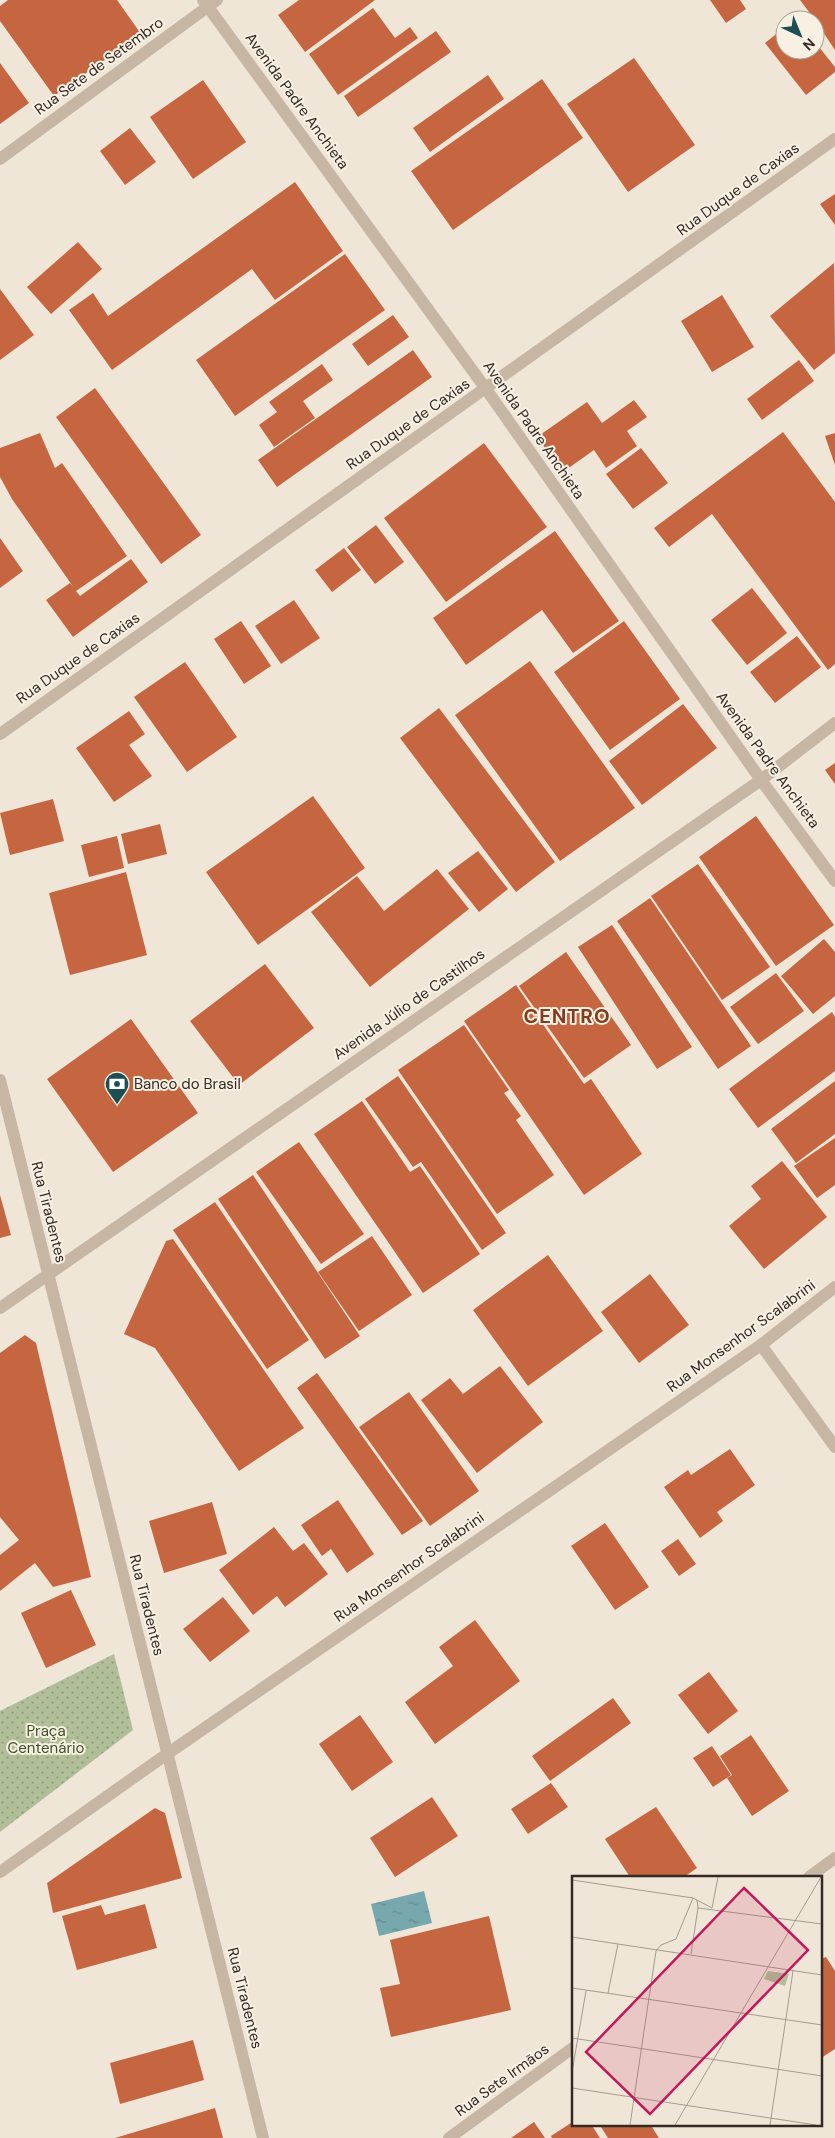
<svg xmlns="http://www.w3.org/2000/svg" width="835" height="2138" font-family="'DM Sans',sans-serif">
  <defs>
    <pattern id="park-dots" width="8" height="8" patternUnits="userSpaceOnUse" patternTransform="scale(1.25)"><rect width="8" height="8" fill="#b0bf98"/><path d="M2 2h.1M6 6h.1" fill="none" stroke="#909b7c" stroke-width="1.8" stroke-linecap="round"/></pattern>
    <pattern id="water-ripples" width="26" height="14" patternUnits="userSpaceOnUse" patternTransform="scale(1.25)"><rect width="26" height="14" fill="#77a8ad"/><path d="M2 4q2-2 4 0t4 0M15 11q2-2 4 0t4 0" fill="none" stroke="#62898d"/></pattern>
  </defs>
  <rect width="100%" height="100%" fill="#f0e6d7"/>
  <path fill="url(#park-dots)" d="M114 1654 133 1730 0 1832V1711Z"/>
  <path fill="url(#water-ripples)" d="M424 1891 432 1923 379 1936 371 1904Z"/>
  <path fill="#c56641" d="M8 0H117L141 34 54 96 0 21V6Z
    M299 0H375L305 52 278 15Z
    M710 0H740L746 9 726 23Z
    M800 0H835V50L815 20Z
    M373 8 395 38 410 27 418 38 338 95 309 54Z
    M785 27V50H815V42L835 67V72L806 95 765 43Z
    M436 31 451 52 358 117 344 96Z
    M634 58 695 145 628 192 567 104Z
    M0 63 29 103 0 124Z
    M488 75 504 99 430 152 413 128Z
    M542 79 583 138 453 230 411 171Z
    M203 80 246 142 193 179 150 117Z
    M130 128 156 162 125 185 100 151Z
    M295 182 343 251 275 300 252 269 112 370 69 310 93 293 108 316Z
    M835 194V225L820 204Z
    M78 242 102 269 51 314 27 287Z
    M345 254 385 310 235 416 196 360Z
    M834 263 835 353 814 370 770 316Z
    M0 289 34 335 0 360Z
    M722 295 754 347 712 372 681 321Z
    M393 315 409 337 368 366 352 344Z
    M413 350 432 377 277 487 258 460Z
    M799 360 814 381 762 420 747 399Z
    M322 364 333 380 303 401 315 418 274 447 259 425 277 412 269 402Z
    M95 388 201 535 161 564 56 417Z
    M634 400 647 417 627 431 637 446 606 468 594 450 563 472 537 437 587 402 602 423Z
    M783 432 835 502V664L828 670 712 514 669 547 654 528Z
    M40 433 55 468 62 463 127 556 76 591 80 596 131 559 148 582 73 637 46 600 70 583 74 588 12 499 0 477V448Z
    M835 433V465L825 436Z
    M484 443 547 527 446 602 384 518Z
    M641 448 668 483 633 509 606 474Z
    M376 525 404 562 375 584 347 547Z
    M555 531 619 621 573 653 542 610 466 665 433 618Z
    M0 538 23 571 0 588Z
    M344 548 361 570 332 592 315 570Z
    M752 588 787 633 747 665 711 620Z
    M294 600 320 638 281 664 255 626Z
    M241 621 271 666 244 684 214 639Z
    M624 621 680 699 610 750 554 672Z
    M797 636 821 667 775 703 750 672Z
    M530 661 635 808 560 861 455 715Z
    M185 662 237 737 187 772 134 697Z
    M683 704 717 748 642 805 609 761Z
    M439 708 555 862 516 892 400 738Z
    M129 711 145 734 129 745 152 776 114 802 76 748Z
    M835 763V784L825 770Z
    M313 796 365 868 258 945 206 872Z
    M53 799 64 841 10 855 0 813Z
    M756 816 834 925 776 966 699 857Z
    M160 824 167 854 128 864 121 834Z
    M117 836 124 868 89 877 81 845Z
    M478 851 508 889 479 912 448 873Z
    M698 864 770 967 722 1000 651 896Z
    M437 869 469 909 370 987 311 912 357 876 384 911Z
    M126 872 147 955 70 975 49 893Z
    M650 898 751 1046 718 1069 617 921Z
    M612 925 692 1047 657 1069 578 947Z
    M824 939 835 952V996L813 1014 781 976Z
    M566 952 631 1045 584 1078 519 986Z
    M265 964 314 1028 239 1085 190 1021Z
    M776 973 804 1011 758 1044 730 1007Z
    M516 985 584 1084 591 1079 642 1154 584 1195 464 1021Z
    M832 1012 835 1017V1071L758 1128 729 1089Z
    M131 1019 198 1113 113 1172 47 1079Z
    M464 1025 509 1090 504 1093 521 1116 516 1120 554 1175 497 1214 398 1070Z
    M398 1076 506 1233 482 1250 421 1162 413 1167 365 1099Z
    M835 1081V1134L796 1163 771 1129Z
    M362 1101 410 1172 420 1166 480 1254 423 1293 314 1134Z
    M835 1138V1185L817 1198 794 1166Z
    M299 1142 364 1234 321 1264 256 1172Z
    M782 1161 827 1217 764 1269 729 1226 761 1199 751 1186Z
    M253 1175 360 1336 325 1359 218 1199Z
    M0 1195 11 1235 0 1238Z
    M215 1202 309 1340 267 1369 173 1230Z
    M372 1236 412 1295 359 1331 318 1272Z
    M173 1239 304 1428 239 1471 155 1348 124 1334 166 1241Z
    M548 1255 603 1331 528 1386 473 1310Z
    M650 1274 689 1325 639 1363 601 1312Z
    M25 1335 36 1343 91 1577 53 1587 35 1563 0 1591V1555L19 1540 0 1517V1353Z
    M500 1366 543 1422 477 1473 421 1400 450 1378 463 1394Z
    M317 1373 423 1521 402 1535 297 1388Z
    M409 1392 479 1491 430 1526 359 1427Z
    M730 1449 755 1485 717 1512 723 1521 700 1538 664 1487 688 1470 691 1475Z
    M338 1500 374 1554 347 1573 331 1549 322 1556 301 1525Z
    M212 1502 227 1554 164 1573 149 1521Z
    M605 1523 649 1587 615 1610 571 1546Z
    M274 1527 293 1551 304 1543 328 1574 285 1607 277 1596 253 1615 219 1570Z
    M678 1539 696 1564 679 1576 661 1551Z
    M71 1590 96 1645 46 1668 21 1613Z
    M223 1597 250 1631 210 1662 183 1629Z
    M475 1620 520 1681 435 1744 405 1702 453 1666 439 1647Z
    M709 1672 738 1711 708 1734 678 1695Z
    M613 1698 631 1723 550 1781 532 1756Z
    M360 1715 393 1762 352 1791 319 1744Z
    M751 1735 789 1791 752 1816 727 1778 732 1775 720 1756Z
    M712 1746 731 1775 713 1787 693 1758Z
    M551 1783 568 1807 528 1834 511 1809Z
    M432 1797 458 1836 395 1877 370 1838Z
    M656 1807 697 1868 684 1877H630L605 1839Z
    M155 1808 165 1813 182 1878 53 1913 47 1883Z
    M145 1904 157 1948 77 1970 62 1916 101 1905 105 1915Z
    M489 1916 511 2010 391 2037 380 1988 400 1984 390 1940Z
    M826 1957 835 1971V2049L821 2058V1959Z
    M193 2040 204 2080 120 2104 110 2063Z
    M215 2108 223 2138H115Z
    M574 2121V2124H591L600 2138H552L551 2136Z
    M534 2122 545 2138H511Z
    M599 2124H650L659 2138H608Z"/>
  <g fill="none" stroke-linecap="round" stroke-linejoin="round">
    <path stroke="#c8b6a4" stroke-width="12" d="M0 159 217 0
      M0 734 835 139
      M761 1345 835 1447
      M809 1877 835 1858
      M449 2138 574 2047"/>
    <path stroke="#c8b6a4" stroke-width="12" d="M203 0 486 389 761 780 835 881
      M0 1080 263 2138
      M0 1308 761 780 835 723
      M0 1872 167 1754 761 1345 835 1287"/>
  </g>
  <defs>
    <symbol id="bank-pin" viewBox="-11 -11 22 30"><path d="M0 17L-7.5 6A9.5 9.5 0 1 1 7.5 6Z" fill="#1c4e54" stroke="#f8f0e3"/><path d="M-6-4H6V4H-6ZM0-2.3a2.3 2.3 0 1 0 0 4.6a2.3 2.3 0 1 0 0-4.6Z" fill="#fff"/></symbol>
  </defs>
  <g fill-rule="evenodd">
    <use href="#bank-pin" x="103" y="1070" width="28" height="38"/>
  </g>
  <g text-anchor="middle" stroke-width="4" stroke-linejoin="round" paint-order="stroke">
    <g font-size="15" fill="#332a25" stroke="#f8f0e3">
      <text transform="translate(99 66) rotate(-36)" y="5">Rua Sete de Setembro</text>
      <text transform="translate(297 101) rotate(54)" y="5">Avenida Padre Anchieta</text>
      <text transform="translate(738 189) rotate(-36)" y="5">Rua Duque de Caxias</text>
      <text transform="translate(408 424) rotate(-35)" y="5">Rua Duque de Caxias</text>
      <text transform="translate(534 430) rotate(55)" y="5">Avenida Padre Anchieta</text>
      <text transform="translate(78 658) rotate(-35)" y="5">Rua Duque de Caxias</text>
      <text transform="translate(768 760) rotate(54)" y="5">Avenida Padre Anchieta</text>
      <text transform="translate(409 1004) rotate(-35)" y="5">Avenida Júlio de Castilhos</text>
      <text transform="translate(49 1212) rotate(76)" y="5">Rua Tiradentes</text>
      <text transform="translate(741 1336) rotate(-36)" y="5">Rua Monsenhor Scalabrini</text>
      <text transform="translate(409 1567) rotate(-35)" y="5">Rua Monsenhor Scalabrini</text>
      <text transform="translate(147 1605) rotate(76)" y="5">Rua Tiradentes</text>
      <text transform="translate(245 1998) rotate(76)" y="5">Rua Tiradentes</text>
      <text transform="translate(502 2080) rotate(-36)" y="5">Rua Sete Irmãos</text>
    </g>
    <g font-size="15" fill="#332a25" stroke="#f8f0e3" text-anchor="start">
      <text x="134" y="1089">Banco do Brasil</text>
    </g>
    <g font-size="15" fill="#415129" stroke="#f8f0e3">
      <text x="46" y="1736">Praça<tspan x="46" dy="17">Centenário</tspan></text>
    </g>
    <g font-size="20" font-weight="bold" letter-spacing="1" fill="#813b1f" stroke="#f8f0e3">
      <text x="567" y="1023">CENTRO</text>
    </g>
  </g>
  <g transform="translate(572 1876)">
    <rect width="250" height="250" fill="#f0e6d7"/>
    <path d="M196 95 217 98 213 110 192 103Z" fill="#b0bf98"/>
    <path fill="none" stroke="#a49b90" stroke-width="1" d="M0 4 121 22 140 32M125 24 126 32 250 48M140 32 146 1M0 61 250 99M119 78 126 32M0 112 250 149M36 117 46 68M0 162 250 200M0 196 14 115M0 212 244 249M58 249 84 75 89 69 104 63 121 22M103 249 249 1M198 249 221 95"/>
    <path fill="#c2185b" fill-opacity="0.15" stroke="#c2185b" stroke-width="2.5" d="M172 12 236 74 78 238 14 176Z"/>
    <rect width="250" height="250" fill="none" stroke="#332a25" stroke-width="2.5"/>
  </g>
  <g transform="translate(800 35) rotate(136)"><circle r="24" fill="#f8f0e3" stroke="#a9a197"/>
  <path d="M0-4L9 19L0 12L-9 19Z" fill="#1c4e54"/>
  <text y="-8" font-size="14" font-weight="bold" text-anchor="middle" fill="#332a25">N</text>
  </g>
</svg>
